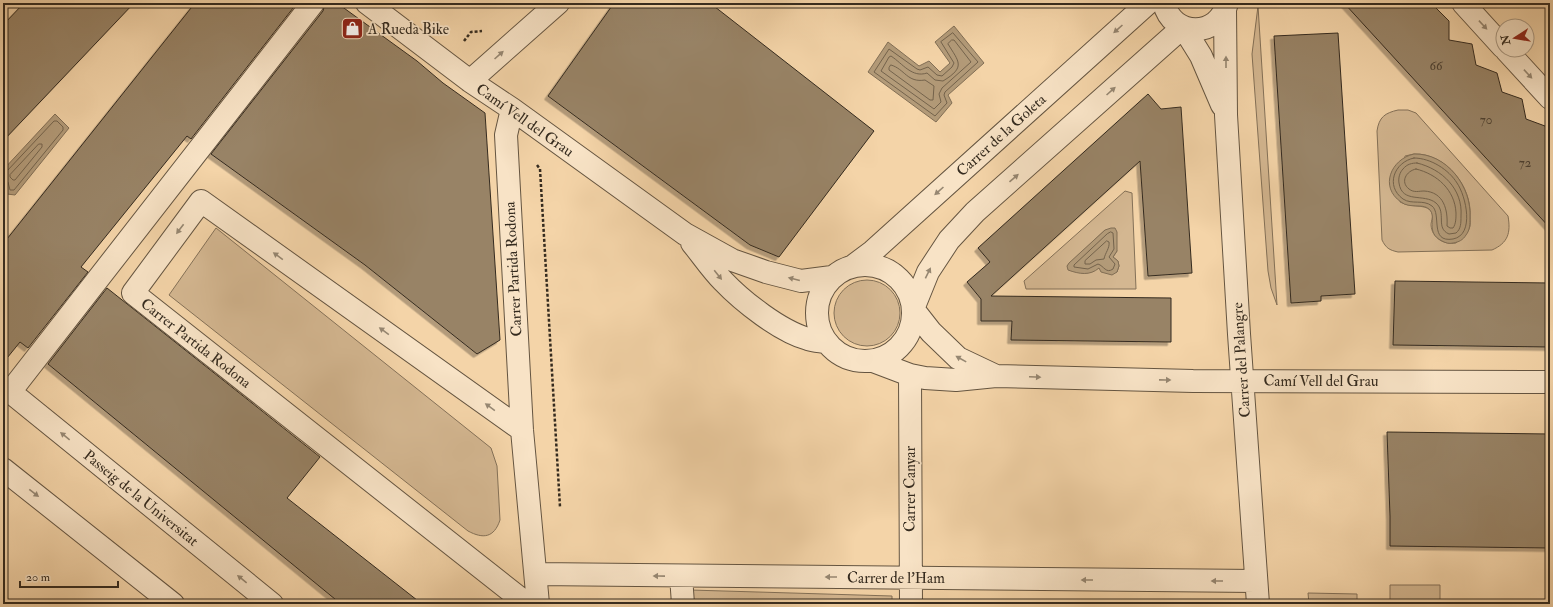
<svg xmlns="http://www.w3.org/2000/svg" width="1553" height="607" font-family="'IM FELL Double Pica',serif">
  <defs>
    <filter id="shadow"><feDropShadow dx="-3.5" dy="3.5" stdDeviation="0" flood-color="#0004"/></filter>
  </defs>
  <rect width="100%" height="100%" fill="#f4d4a8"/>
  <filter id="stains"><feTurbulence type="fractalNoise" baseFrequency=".005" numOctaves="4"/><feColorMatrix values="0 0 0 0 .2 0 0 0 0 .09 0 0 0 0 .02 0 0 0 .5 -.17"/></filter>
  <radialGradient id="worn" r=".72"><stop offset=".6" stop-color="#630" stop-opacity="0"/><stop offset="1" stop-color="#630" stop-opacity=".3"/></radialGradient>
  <path fill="#d4b791" stroke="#847158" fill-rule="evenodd" d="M1258 6 1277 305 1271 288 1268 271 1252 54Z
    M1398 110H1408L1416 113 1508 216C1511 233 1508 243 1492 250L1398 252C1389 250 1386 248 1382 240L1377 131C1379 117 1385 113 1398 110ZM1414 154C1445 153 1472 186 1470 216 1470 220 1471 226 1469 229 1467 234 1460 239 1456 243 1444 245 1432 238 1431 225 1431 220 1435 215 1430 210 1424 204 1411 208 1400 202L1405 156Z
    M1125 191 1132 193 1136 289H1026L1024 281ZM1105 230 1117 251 1113 257 1118 261 1119 266 1117 272 1099 268 1067 266Z
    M216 228 491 448 497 466 500 520C494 538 483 539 468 531L169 295Z
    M834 313a33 33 0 1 1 66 0a33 33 0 1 1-66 0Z
    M1390 585H1440V604H1390Z
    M690 590 892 596V604H691Z
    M1308 593 1357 594V604H1309Z"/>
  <path fill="#b39b79" stroke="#816e55" d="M954 26 984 63 948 95 952 103 936 122 868 72 888 42 919 66 929 61 940 72 950 63 935 42Z
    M55 114 69 128 15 195 7 194 3 170Z
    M1414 154C1447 153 1472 187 1470 218 1470 224 1470 230 1466 235 1463 240 1459 242 1453 243 1449 244 1446 243 1442 241 1424 232 1438 217 1429 209 1422 203 1410 209 1401 202 1379 187 1391 159 1414 154Z
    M1111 228H1115L1117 232V251L1113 257 1118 261 1119 266 1117 272 1112 275 1101 272 1099 268C1090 276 1079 274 1068 270L1067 266 1069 263 1105 230Z"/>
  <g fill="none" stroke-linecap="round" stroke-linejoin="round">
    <path stroke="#74634c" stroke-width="1" d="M953 33 978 62 945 92 944 95 947 103 935 116 874 72 889 49 917 69 920 70 928 67 937 75 942 76 952 67 954 63 941 42Z
      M952 40H954L971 62 942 88 939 94 941 102 934 109 881 71 889 57 891 56C903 64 912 78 927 73L935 80 943 81C966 67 959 62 948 44Z
      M891 65C905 69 907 83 925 80L934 86 933 100H930L889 70V68Z
      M39 144H42V147L15 180H13L10 177V175Z
      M1414 158C1431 158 1449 170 1457 183 1466 196 1475 235 1453 239 1429 243 1442 214 1432 206 1423 199 1412 205 1403 199 1385 186 1394 162 1414 158Z
      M1417 163C1442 169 1463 189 1461 216 1461 223 1461 229 1456 233L1449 234C1435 228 1447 213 1436 203 1424 193 1402 204 1399 183 1398 178 1400 172 1403 169 1407 164 1412 163 1417 163Z
      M1416 169C1437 174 1455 190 1456 213 1456 218 1456 224 1453 228H1450L1447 226C1448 210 1444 192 1424 191 1419 191 1414 193 1409 189 1400 182 1406 171 1416 169Z
      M3 172 7 171 54 121H57L63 127V130L14 190H10L8 182 3 181
      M1111 232 1113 233 1114 249 1109 257 1115 264 1113 269C1106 274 1104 266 1098 264L1088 269 1074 267V265L1107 234Z
      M1107 241 1109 242C1110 248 1105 253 1104 259L1096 260 1090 264H1085V261Z"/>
  </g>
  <path fill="#988366" stroke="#352b1f" filter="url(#shadow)" d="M24 3H134L3 141V25Z
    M195 3H297L191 139 187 136 81 267 88 272 28 348 20 342 3 363V244Z
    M325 3H337L417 61 443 83 485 113 500 340 477 354 365 265 211 154 323 11Z
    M614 3H710L874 131 779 257 750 245 548 96Z
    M1344 3H1431L1449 21V40L1472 44 1476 65 1497 73 1502 92 1522 99 1526 119 1545 126 1550 133V228Z
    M1338 33 1355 294 1321 296V301L1291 303 1274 36Z
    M1148 94 1161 109 1181 107 1192 273 1148 276 1140 161 991 296 1171 298V342L1011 340 1012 321H981V299L967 282 990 262 978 248Z
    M1395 281 1550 283V347L1393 345Z
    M107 288 320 457 287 498 422 604H341L48 364Z
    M1387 432 1550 434V548L1390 546V516Z"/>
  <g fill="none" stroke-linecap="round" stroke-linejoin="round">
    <defs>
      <path id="minor" d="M367 3 470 81 512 109 685 234 732 260 766 272 801 281 832 277
        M1164 3C1172 38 1219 38 1227 3
        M1463 3 1503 47
        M1225 9 1226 115 1239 334 1258 604
        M1506 50 1550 98
        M470 81 558 3
        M512 109 506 135 522 430 538 604
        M692 243C702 255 711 269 723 281 743 302 780 331 808 339 814 341 820 341 826 342
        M817 313a48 48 0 1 1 96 0a48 48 0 1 1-96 0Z
        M853 266 873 251 1148 3
        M913 309 928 272 949 240 975 212 1183 27 1201 56 1222 105
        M913 309 931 332 958 358 996 376
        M873 361 910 375 925 378 956 380 996 376 1193 381 1550 382
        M910 375 911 604
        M3 386 272 604
        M3 389 10 392 313 3
        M522 430 201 201 133 293 527 604
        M3 469 173 604
        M536 574 1256 581
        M681 576 683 604"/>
    </defs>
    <use href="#minor" stroke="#655541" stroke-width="24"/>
    <path stroke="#352b1f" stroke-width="2.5" stroke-dasharray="3 2" stroke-linecap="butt" d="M464 41 471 32 482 31
      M537 165 540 169 560 507"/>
    <use href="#minor" stroke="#f8e3c6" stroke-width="22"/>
  </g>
  <defs><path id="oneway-solid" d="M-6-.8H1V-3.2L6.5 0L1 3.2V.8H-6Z"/></defs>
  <g fill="#968772">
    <use href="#oneway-solid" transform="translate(1483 25) rotate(47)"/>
    <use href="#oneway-solid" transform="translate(1118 29) rotate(138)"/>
    <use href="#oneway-solid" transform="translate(499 55) rotate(-42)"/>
    <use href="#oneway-solid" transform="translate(1226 62) rotate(-90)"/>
    <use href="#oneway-solid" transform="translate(1528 74) rotate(47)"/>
    <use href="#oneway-solid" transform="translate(1111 91) rotate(-42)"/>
    <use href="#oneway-solid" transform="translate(1014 178) rotate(-41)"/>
    <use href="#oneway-solid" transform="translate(939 191) rotate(138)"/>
    <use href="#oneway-solid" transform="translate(180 229) rotate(127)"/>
    <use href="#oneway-solid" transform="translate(278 256) rotate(-144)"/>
    <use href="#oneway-solid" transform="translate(928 273) rotate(-64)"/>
    <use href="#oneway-solid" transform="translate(718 275) rotate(51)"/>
    <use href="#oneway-solid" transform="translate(794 279) rotate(-166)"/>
    <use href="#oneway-solid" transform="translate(384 331) rotate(-144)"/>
    <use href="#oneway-solid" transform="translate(961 359) rotate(-151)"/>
    <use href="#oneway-solid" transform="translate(1035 377) rotate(2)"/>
    <use href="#oneway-solid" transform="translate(1165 380) rotate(1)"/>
    <use href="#oneway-solid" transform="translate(490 407) rotate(-144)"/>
    <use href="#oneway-solid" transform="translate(65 436) rotate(-141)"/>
    <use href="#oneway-solid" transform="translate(34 493) rotate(38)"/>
    <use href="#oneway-solid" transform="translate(659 576) rotate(-179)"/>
    <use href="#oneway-solid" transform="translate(831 577) rotate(-180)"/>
    <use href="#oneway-solid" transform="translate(242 579) rotate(-141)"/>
    <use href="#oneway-solid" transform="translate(1087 580) rotate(-180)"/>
    <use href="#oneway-solid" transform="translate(1217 581) rotate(-180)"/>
  </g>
  <defs>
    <symbol id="shop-square" viewBox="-11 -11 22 22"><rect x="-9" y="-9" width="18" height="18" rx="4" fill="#8f2418" stroke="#f8e3c6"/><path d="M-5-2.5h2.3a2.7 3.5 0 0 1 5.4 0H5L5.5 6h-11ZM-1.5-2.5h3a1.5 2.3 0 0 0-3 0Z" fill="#fff"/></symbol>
  </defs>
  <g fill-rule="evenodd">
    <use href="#shop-square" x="340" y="16" width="25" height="25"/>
  </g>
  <g text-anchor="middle" stroke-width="3.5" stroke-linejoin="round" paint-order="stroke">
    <g font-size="13" fill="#4e4131">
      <text x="1436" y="70">66</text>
      <text x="1486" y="124">70</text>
      <text x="1525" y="167">72</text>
    </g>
    <g font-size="15" fill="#352b1f" stroke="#f8e3c6" text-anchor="start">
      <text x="368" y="34">A Rueda Bike</text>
    </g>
    <g font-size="15" fill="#352b1f" stroke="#f8e3c6">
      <text transform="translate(525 120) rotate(35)" y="5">Camí Vell del Grau</text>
      <text transform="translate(1001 135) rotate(-42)" y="5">Carrer de la Goleta</text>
      <text transform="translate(513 269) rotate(-93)" y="5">Carrer Partida Rodona</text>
      <text transform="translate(196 343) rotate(38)" y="5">Carrer Partida Rodona</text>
      <text transform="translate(1241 360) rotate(-94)" y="5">Carrer del Palangre</text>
      <text x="1321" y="386">Camí Vell del Grau</text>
      <text transform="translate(910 489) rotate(-90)" y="5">Carrer Canyar</text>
      <text transform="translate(141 498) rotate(39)" y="5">Passeig de la Universitat</text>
      <text x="896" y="583">Carrer de l'Ham</text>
    </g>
  </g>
  <rect width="1553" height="607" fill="none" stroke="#f4d4a8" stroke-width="16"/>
  <rect x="4" y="4" width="1545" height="599" fill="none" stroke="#352b1f" stroke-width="2"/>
  <rect x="8" y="8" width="1537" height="591" fill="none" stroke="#352b1f"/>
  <g transform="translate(1515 38) rotate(258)"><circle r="19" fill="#f8e3c6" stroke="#aa9983"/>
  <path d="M0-3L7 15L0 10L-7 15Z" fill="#8f2418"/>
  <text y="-6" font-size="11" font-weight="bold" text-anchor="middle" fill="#352b1f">N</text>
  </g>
  <path d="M20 581v6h98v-6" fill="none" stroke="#352b1f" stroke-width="2"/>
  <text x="26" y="581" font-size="12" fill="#352b1f" stroke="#f8e3c6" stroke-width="3" paint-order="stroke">20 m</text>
  <rect width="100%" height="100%" filter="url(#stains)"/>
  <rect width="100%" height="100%" fill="url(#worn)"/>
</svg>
